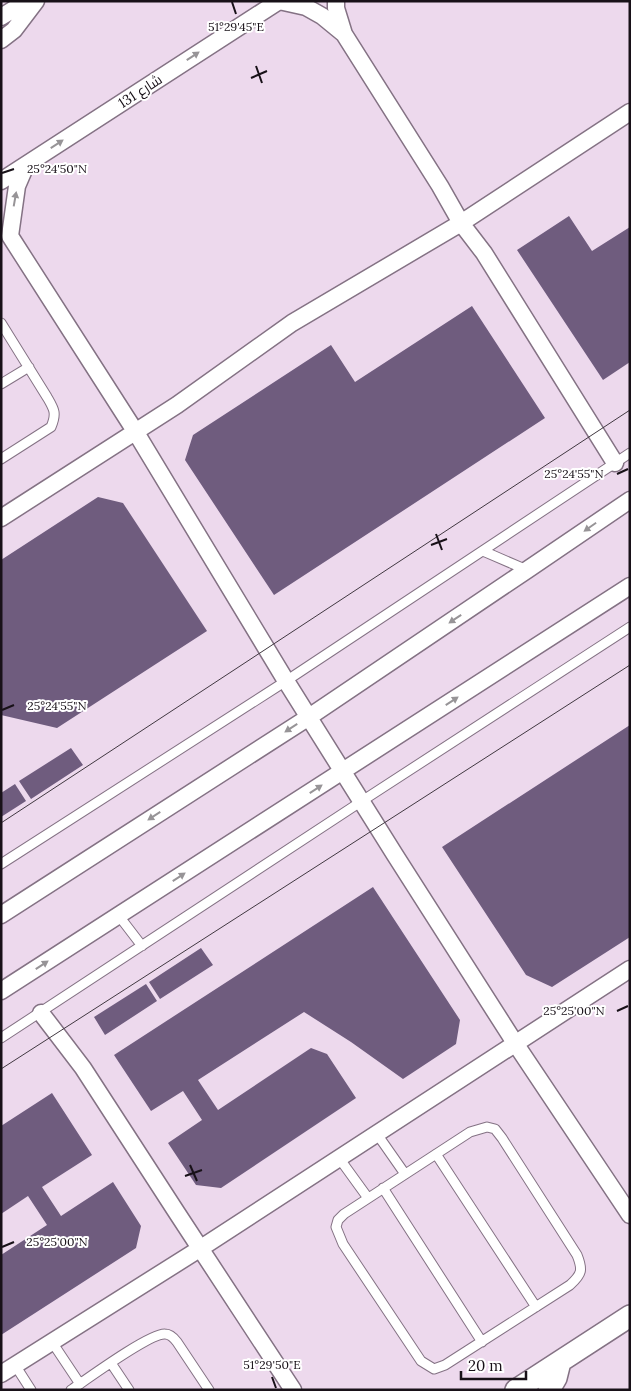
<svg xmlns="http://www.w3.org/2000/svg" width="631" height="1391" font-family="Lora,Cairo,serif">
  <rect width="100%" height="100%" fill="#edd9ed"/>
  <path fill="#6f5c7e" d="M569 216 592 251 630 227V362L603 380 517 250Z
    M472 306 545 418 274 595 185 460 193 435 331 345 355 382Z
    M98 497 123 503 207 631 57 728 1 715V560Z
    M630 725V937L552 987 526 975 442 847Z
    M71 748 83 765 31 799 19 781Z
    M15 784 26 801 1 817V793Z
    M373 887 460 1020 456 1044 403 1079 351 1042 304 1012 198 1080 218 1110 311 1048 327 1054 356 1098 221 1188 196 1185 168 1143 202 1120 183 1091 151 1111 114 1055Z
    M201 948 213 965 160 999 149 982Z
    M146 984 157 1001 105 1035 94 1017Z
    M52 1093 92 1155 42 1187 61 1216 113 1182 141 1226 136 1248 1 1335V1255L47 1225 28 1196 1 1214V1126Z"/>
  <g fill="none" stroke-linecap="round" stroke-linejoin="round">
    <defs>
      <path id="service" d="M1 323 47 397C54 409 57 413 51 427L1 459
        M1 384 29 367
        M483 551 527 570
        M1 864 286 681 630 453
        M119 916 142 946
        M1 1038 362 801 630 627
        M487 1127 495 1129 502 1138 577 1255C583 1270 582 1274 570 1285L445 1365 434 1369 421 1361 343 1244 336 1227 338 1220 344 1214 470 1132Z
        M377 1134 405 1174
        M436 1154 536 1307
        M339 1158 368 1198
        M383 1188 482 1342
        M52 1342 80 1384
        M111 1363 129 1390
        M15 1365 31 1390
        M71 1390C87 1379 150 1333 165 1334 170 1334 174 1338 177 1342L209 1390"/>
      <path id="minor" d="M279 1 306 7 322 16 344 34
        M336 1V8L344 34 440 186 461 223 484 253 615 463
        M1 17 27 1
        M1 40 14 30 36 1
        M26 165 17 186 10 236 135 431 286 681 395 855 515 1043 630 1215
        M1 181 279 1
        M1 518 177 405 292 323 461 223 630 112
        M1 915 309 717 527 570 630 500
        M1 991 630 586
        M41 1013 83 1068 177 1213 293 1390
        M1 1374 201 1248 630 969"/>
      <path id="tertiary" d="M516 1390 630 1316
        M549 1390 556 1378 560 1362"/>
    </defs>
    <use href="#service" stroke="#847284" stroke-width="11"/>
    <use href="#minor" stroke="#847284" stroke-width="19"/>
    <use href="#tertiary" stroke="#847284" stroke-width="24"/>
    <use href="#service" stroke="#fff" stroke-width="9"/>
    <use href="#minor" stroke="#fff" stroke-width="16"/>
    <use href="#tertiary" stroke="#fff" stroke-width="21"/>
    <path stroke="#413841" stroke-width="1" d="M1 823 630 410
      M1 1069 630 665"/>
  </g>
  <defs><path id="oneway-solid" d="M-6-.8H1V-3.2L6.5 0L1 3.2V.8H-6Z" transform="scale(1.25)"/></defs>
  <g fill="#979497">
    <use href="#oneway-solid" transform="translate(193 56) rotate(-33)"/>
    <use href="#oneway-solid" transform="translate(57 144) rotate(-33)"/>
    <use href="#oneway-solid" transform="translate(15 199) rotate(-80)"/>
    <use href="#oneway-solid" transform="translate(590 527) rotate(145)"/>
    <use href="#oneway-solid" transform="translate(455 619) rotate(146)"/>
    <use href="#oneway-solid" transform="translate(452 701) rotate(-33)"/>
    <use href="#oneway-solid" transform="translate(291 728) rotate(147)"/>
    <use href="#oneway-solid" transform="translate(316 789) rotate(-33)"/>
    <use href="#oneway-solid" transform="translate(154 816) rotate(147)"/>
    <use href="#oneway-solid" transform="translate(179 877) rotate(-33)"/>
    <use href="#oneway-solid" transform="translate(42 965) rotate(-33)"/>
  </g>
  <path fill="none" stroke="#181118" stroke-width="2" d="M232 2 236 14M256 66 262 83M251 78 267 71M2 173 14 169M617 474 628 469M436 534 442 550M431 545 447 539M2 710 14 705M617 1011 628 1006M190 1165 197 1181M185 1176 202 1170M2 1247 14 1242M272 1377 276 1388"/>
  <g text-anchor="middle" stroke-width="4" stroke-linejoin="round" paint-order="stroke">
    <g font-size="14" fill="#181118" stroke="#fff">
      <text transform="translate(140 91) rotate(-33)" y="5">شارع 131</text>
    </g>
  </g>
  <g font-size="12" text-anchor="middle" fill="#181118" stroke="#fff" stroke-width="4" stroke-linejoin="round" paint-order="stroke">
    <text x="236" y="31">51°29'45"E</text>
    <text x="57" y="173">25°24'50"N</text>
    <text x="574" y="478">25°24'55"N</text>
    <text x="57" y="710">25°24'55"N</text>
    <text x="574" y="1015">25°25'00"N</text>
    <text x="57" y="1246">25°25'00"N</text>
    <text x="272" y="1369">51°29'50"E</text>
  </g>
  <rect width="631" height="1391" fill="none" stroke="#181118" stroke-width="5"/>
  <path d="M461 1371v8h65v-8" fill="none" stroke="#181118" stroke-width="2.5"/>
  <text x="468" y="1371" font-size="15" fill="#181118" stroke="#ffffff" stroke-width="4" paint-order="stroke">20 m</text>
</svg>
